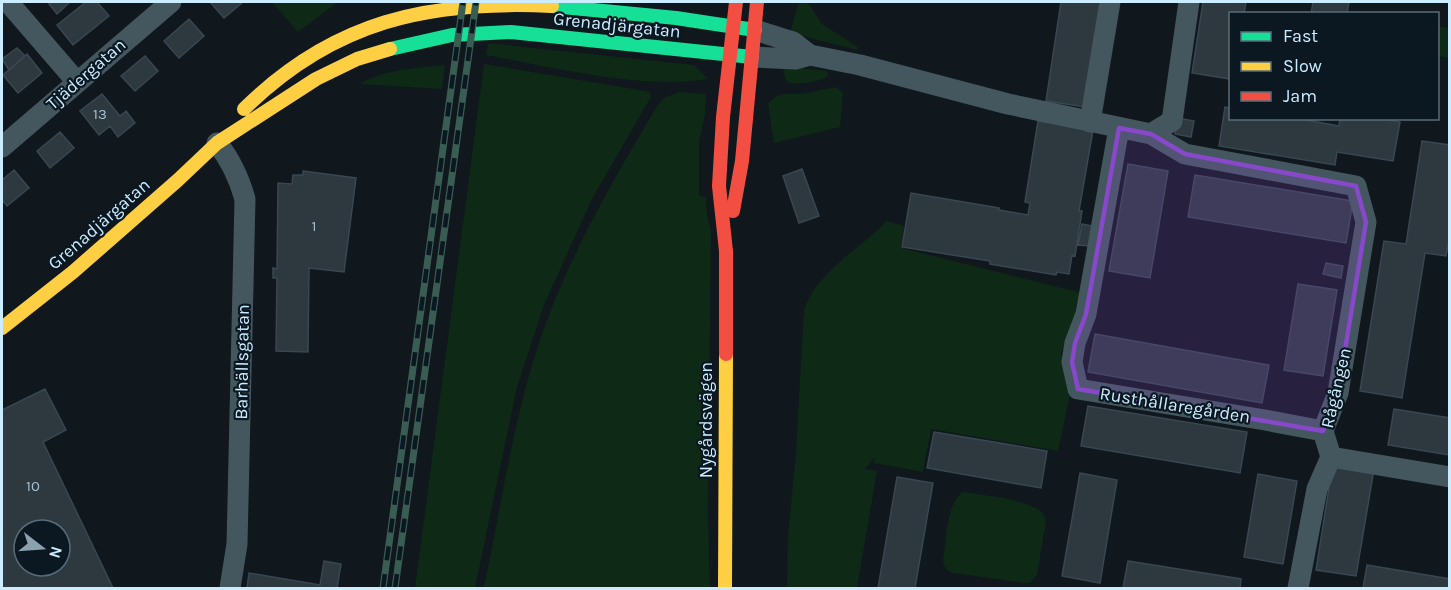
<svg xmlns="http://www.w3.org/2000/svg" width="1451" height="590" font-family="Karla,sans-serif">
  <rect width="100%" height="100%" fill="#10171d"/>
  <path fill="#0e2915" d="M272 2H338L298 32Z
    M802 2 809 4 822 24 858 47 857 50 790 33 798 5Z
    M1438 26 1449 28V58L1438 56Z
    M488 43 694 65 708 79C642 90 552 67 486 55Z
    M484 64 645 91 650 92 651 97 592 199 544 305 517 387 475 588H415Z
    M445 65 442 89 360 84C385 69 416 68 445 65Z
    M785 66 827 71 829 75C821 82 800 85 790 83L786 81 783 71Z
    M836 87 843 93 840 127 774 143 768 104 775 97 783 94H802Z
    M679 92 706 94 705 114 699 142V196L706 197 707 215 711 231 708 515 710 588H484C500 510 512 428 536 352 565 262 609 187 657 106L664 98Z
    M887 221 904 226 901 248 1082 293 1077 319 1061 353 1071 390 1058 451 931 429 923 472 874 463 875 457 865 469 877 471 857 588H787L788 536 796 453 804 310C817 271 860 249 887 221Z
    M963 492C983 495 1023 499 1039 510 1044 513 1045 517 1046 522L1037 575 1030 583H1024L954 573C947 571 944 568 943 561 946 541 946 503 963 492Z"/>
  <path fill="#2e383f" stroke="#394752" stroke-width="1.5" fill-rule="evenodd" d="M52 2H70L57 14 49 4Z
    M86 2H97L109 16 73 45 57 25Z
    M210 2H243L224 18Z
    M1061 2H1101L1085 107 1046 101Z
    M1203 2H1246L1244 14H1230V79L1192 73Z
    M1313 2H1349L1347 14H1311Z
    M189 19 204 36 179 58 164 41Z
    M17 48 25 56 9 70 2 59Z
    M27 54 42 73 18 93 3 75Z
    M145 56 158 71 135 91 121 76Z
    M102 94 120 116 126 111 135 123 118 137 110 126 99 135 80 111Z
    M1225 107 1230 108V118H1296L1339 126 1340 118H1380L1400 122 1393 161 1337 152 1335 165 1219 146Z
    M1178 118 1194 121 1191 137 1175 134Z
    M1038 121 1093 130 1079 211H1082L1075 256 1072 255 1069 274 1057 272 1056 275 990 264V261L902 247 911 193 999 208V210L1028 215 1030 203 1025 202Z
    M60 132 74 148 50 168 37 151Z
    M1422 141 1450 145V236L1446 256 1425 253 1402 398 1360 391 1384 241 1406 244Z
    M1128 164 1168 171 1150 278 1109 271Z
    M802 169 819 216 799 223 783 176Z
    M14 170 29 188 7 206 2 200V180Z
    M303 171 356 178 344 272 309 268 308 352 276 351 277 278H273V268L277 269 278 183 292 184 293 175H303Z
    M1195 175 1353 201 1346 243 1188 217Z
    M1082 224 1093 226 1090 246 1078 245Z
    M1326 263 1343 266 1341 278 1323 274Z
    M1298 284 1337 290 1323 376 1284 370Z
    M1095 334 1269 365 1262 403 1088 372Z
    M45 389 66 430 43 442 113 588H2V410ZM24 530H60V566H24Z
    M1088 406 1247 432 1240 473 1081 446Z
    M1394 409 1450 418V455L1388 445Z
    M934 432 1047 451 1041 488 927 468Z
    M1333 462 1374 469 1356 576 1316 570Z
    M1080 473 1117 480 1100 583 1062 576Z
    M1258 474 1297 481 1283 564 1244 557Z
    M897 477 933 483 915 588H878Z
    M324 561 341 564 337 588H247L249 573 320 585Z
    M1128 561 1241 579 1240 588H1123Z
    M1367 565 1450 579V588H1363Z"/>
  <g fill="none" stroke-linecap="round" stroke-linejoin="round">
    <path stroke="#44575e" stroke-width="21" d="M8 2 77 82
      M755 30 793 42 810 55
      M752 57 795 59 810 55 860 65 1008 104 1151 134 1172 121 1189 2
      M1090 122 1110 2
      M1119 128 1086 314 1075 343 1072 362 1078 389 1265 420 1323 431
      M1151 134 1185 154 1356 186 1366 222 1338 393 1323 431 1331 457 1317 489 1298 588
      M217 143C231 160 239 178 245 199L237 544 230 588
      M2 147 171 2
      M1331 457 1450 477"/>
    <path stroke="#16e098" stroke-width="14" d="M552 6 676 18 755 30
      M390 49 452 35 511 32 752 57"/>
    <path stroke="#ffcf43" stroke-width="14" d="M244 109C333 21 429 0 552 6
      M2 328 73 272 178 180 217 143 316 79 357 59 390 49
      M725 588 726 354"/>
    <path stroke="#f24e42" stroke-width="14" d="M733 211 742 161 757 2
      M726 354V251L719 186 723 117 736 2"/>
    <defs>
      <path id="rail" d="M383 588 463 2
        M395 588 476 2"/>
    </defs>
    <use href="#rail" stroke="#3a5d53" stroke-width="7"/>
    <use href="#rail" stroke="#0b1822" stroke-width="4.5" stroke-dasharray="14" stroke-linecap="butt"/>
  </g>
  <path fill="#8749c9" fill-opacity="0.2" stroke="#8749c9" stroke-width="4.5" stroke-linejoin="round" d="M1119 128 1151 134 1185 154 1356 186 1366 222 1338 393 1323 431 1078 389 1072 362 1075 343 1086 314Z"/>
  <g text-anchor="middle" stroke-width="4.5" stroke-linejoin="round" paint-order="stroke">
    <g font-size="15" fill="#a4bfcf">
      <text x="100" y="119">13</text>
      <text x="314" y="231">1</text>
      <text x="33" y="491">10</text>
    </g>
    <g font-size="18" fill="#ccecff" stroke="#0b1822">
      <text transform="translate(617 25) rotate(6)" y="6">Grenadjärgatan</text>
      <text transform="translate(86 74) rotate(-41)" y="6">Tjädergatan</text>
      <text transform="translate(99 224) rotate(-41)" y="6">Grenadjärgatan</text>
      <text transform="translate(242 362) rotate(-89)" y="6">Barhällsgatan</text>
      <text transform="translate(1336 388) rotate(-77)" y="6">Rågången</text>
      <text transform="translate(1175 405) rotate(9)" y="6">Rusthållaregården</text>
      <text transform="translate(706 420) rotate(-90)" y="6">Nygårdsvägen</text>
    </g>
  </g>
  <rect width="1451" height="590" fill="none" stroke="#ccecff" stroke-width="6"/>
  <rect x="1229" y="12" width="210" height="108" fill="#0b1822" stroke="#586d7a" stroke-width="1.5"/>
  <rect x="1241" y="32" width="30" height="9" fill="#16e098" stroke="#586d7a" stroke-width="1.5"/>
  <text x="1283" y="42" font-size="18" fill="#ccecff">Fast</text>
  <rect x="1241" y="62" width="30" height="9" fill="#ffcf43" stroke="#586d7a" stroke-width="1.5"/>
  <text x="1283" y="72" font-size="18" fill="#ccecff">Slow</text>
  <rect x="1241" y="92" width="30" height="9" fill="#f24e42" stroke="#586d7a" stroke-width="1.5"/>
  <text x="1283" y="102" font-size="18" fill="#ccecff">Jam</text>
  <g transform="translate(42 548) rotate(107)"><circle r="28" fill="#0b1822" stroke="#586d7a" stroke-width="1.5"/>
  <path d="M0-4.5L10 22L0 15L-10 22Z" fill="#8aa1b0"/>
  <text y="-9" font-size="16" font-weight="bold" text-anchor="middle" fill="#ccecff">N</text>
  </g>
</svg>
